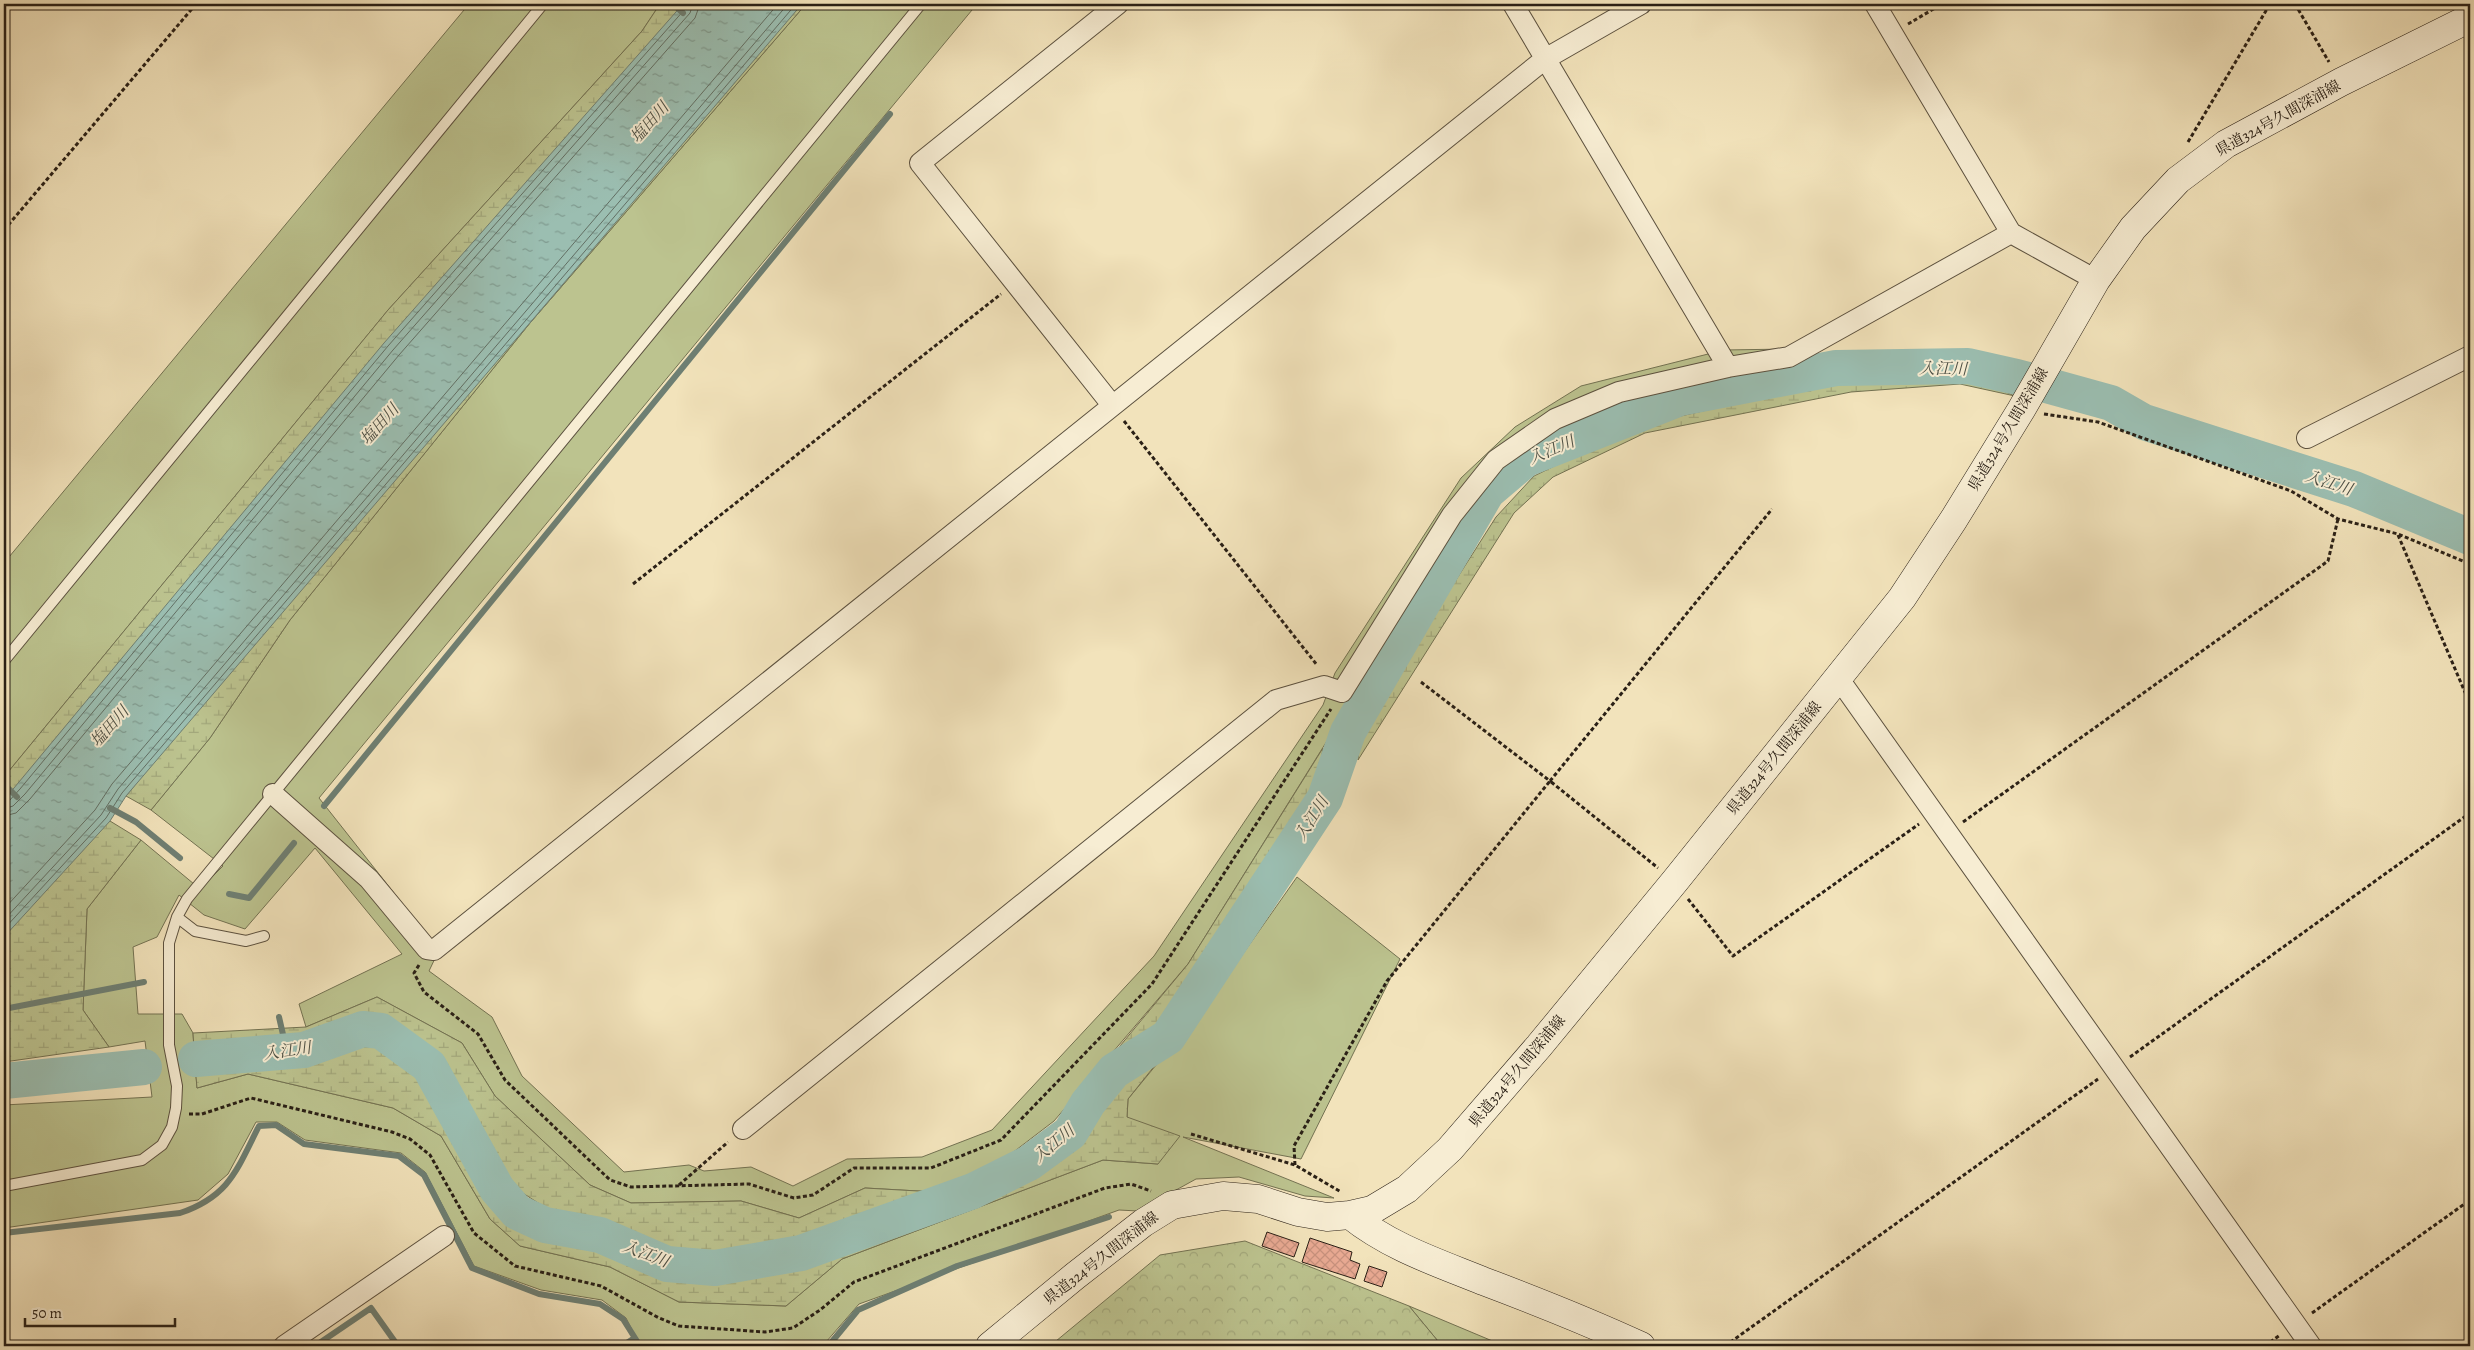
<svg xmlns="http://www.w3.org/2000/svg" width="2474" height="1350" font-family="Alegreya,'Noto Serif JP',serif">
  <defs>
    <pattern id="forest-crowns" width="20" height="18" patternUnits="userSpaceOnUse" patternTransform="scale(1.25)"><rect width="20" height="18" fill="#bcc38f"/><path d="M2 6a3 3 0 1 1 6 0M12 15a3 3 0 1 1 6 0" fill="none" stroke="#a2a77b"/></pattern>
    <pattern id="wetland-marsh" width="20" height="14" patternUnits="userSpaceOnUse" patternTransform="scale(1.25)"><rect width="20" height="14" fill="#bcc38f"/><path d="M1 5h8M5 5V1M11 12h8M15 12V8" fill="none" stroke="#a2a77b"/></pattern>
    <pattern id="water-ripples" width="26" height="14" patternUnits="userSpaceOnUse" patternTransform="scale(1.25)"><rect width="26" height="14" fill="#9bbeb1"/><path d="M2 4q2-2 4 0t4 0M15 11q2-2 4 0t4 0" fill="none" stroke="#7f9a8f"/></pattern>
    <pattern id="building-cross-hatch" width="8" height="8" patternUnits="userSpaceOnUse" patternTransform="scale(1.25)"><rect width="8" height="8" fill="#e8a992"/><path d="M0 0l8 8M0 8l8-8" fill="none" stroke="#c7917d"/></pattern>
  </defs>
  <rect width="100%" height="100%" fill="#f2e3bb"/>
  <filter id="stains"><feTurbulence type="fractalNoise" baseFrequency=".004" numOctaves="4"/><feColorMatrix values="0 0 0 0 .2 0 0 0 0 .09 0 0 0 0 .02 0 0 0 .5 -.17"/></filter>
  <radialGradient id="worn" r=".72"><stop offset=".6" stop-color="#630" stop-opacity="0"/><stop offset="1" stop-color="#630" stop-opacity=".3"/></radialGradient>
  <path fill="#bcc38f" stroke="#737252" d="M469 4H660L642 31 388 310 4 777V563Z
    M806 4H977L319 798 439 950 429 971 492 1017 522 1076 624 1172 689 1165 704 1171 751 1167 793 1186 847 1159 922 1157 992 1130 1154 956 1323 705 1335 673 1461 478 1515 427 1581 386 1724 350 1788 349 1805 360 1631 400 1524 452 1484 489 1188 964 1054 1121 1003 1160 936 1192 865 1188 799 1218 741 1201 631 1203 590 1185 495 1096 462 1043 377 997 306 1027 299 1004 402 954 315 848 245 929 204 915 179 895 157 937 133 947 138 1014H182L193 1033 197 1088 248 1074 393 1108 441 1136 490 1219 520 1246 610 1267 679 1302 786 1306 842 1259 1103 1160 1158 1164 1127 1117 1128 1099 1214 995 1297 877 1400 959 1301 1159 1183 1137 1334 1198 1305 1196 1239 1177 1196 1179 1138 1211 1119 1210 859 1304 826 1342 813 1346H644L637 1340 626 1318 602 1300 541 1290 474 1266 425 1172 401 1153 305 1140 277 1122H256L228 1174 198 1200 4 1228V1105L152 1097 145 1041 109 1047 83 1010 87 909 141 840 200 889 223 866 151 810 210 738 290 620 530 323Z
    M1409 1306 1502 1345V1346H1442Z"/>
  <path fill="url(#forest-crowns)" stroke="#737252" d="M1245 1241 1409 1306 1442 1346H1050L1160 1255Z"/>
  <path fill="url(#wetland-marsh)" stroke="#737252" d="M660 4H737L4 833V777L388 310 642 31Z
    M778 4H806L530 323 290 620 210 738 151 810 126 796 516 312Z
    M1964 374 2015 396 1960 384 1851 392 1645 433 1553 477 1514 513 1358 760 1360 731 1496 517 1534 476 1637 426 1834 381Z
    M1323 748 1315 801 1205 974 1147 1044 1110 1058 1188 964Z
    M80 812 110 821 141 840 87 909 83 1010 109 1047 4 1062V894Z
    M377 997 462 1043 495 1096 590 1185 631 1203 741 1201 799 1218 865 1188 936 1192 781 1248 682 1252 610 1225 549 1210 515 1188 429 1052 366 1017 301 1040 194 1050 193 1033 306 1027Z
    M362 1041 409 1057 498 1207 536 1229 614 1252 676 1274 772 1275 1050 1167 1100 1103 1164 1054 1128 1099 1127 1117 1180 1136 1158 1164 1103 1160 842 1259 786 1306 679 1302 610 1267 520 1246 490 1219 441 1136 393 1108 248 1074 197 1088 195 1066H293Z"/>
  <path fill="url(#water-ripples)" stroke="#6e7f73" d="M683 4H802L126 796 110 821 4 937V800L384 343Z"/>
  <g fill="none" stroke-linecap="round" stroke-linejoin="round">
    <path stroke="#626f64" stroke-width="1" d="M4 803 9 801 20 789 388 346 685 9 686 4
      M4 809 13 806 25 794 393 350 690 13 693 4
      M4 816 16 813 30 799 399 355 695 18 700 4
      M4 909 95 810 112 784 778 4
      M4 920 101 815 118 789 788 4
      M4 929 106 818 122 793 796 4"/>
    <path stroke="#6e7f73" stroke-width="6" d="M673 4 683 13
      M4 784 17 797
      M324 806 890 114
      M110 808 136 822 180 858
      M229 894 249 898 294 843
      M4 1009 144 982
      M279 1017 287 1052
      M4 1233 180 1213C230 1196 237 1169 259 1126L276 1125 304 1144 399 1156 424 1175 472 1268 539 1294 600 1304 623 1319 640 1346
      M315 1346 371 1308 398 1346
      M622 1346 633 1339
      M824 1346 830 1344 858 1310 957 1266 1109 1217"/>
    <path stroke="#9bbeb1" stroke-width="36" d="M196 1059 304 1050 363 1029 381 1031 429 1066 497 1189 517 1212 545 1225 600 1235 667 1264 715 1268 801 1253 973 1191 1029 1163 1070 1133 1088 1103 1114 1071 1168 1037 1325 798 1348 732 1487 492 1526 459 1680 398 1836 368 1968 366 2017 377 2111 403 2144 422 2354 489 2470 537
      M4 1081 144 1067"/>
  </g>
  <path fill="url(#building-cross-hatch)" stroke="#2a2016" d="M1267 1232 1299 1243 1294 1257 1262 1246Z
    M1310 1238 1352 1252 1350 1260 1360 1264 1355 1279 1302 1262Z
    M1369 1266 1387 1272 1382 1287 1364 1281Z"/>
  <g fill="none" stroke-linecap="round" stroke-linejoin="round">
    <defs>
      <path id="lane" d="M4 661 543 4
        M177 917 195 931 246 941 264 936
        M4 1186 142 1160 162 1145 172 1127 176 1108 177 1086 169 1045V943L177 917 187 899 921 4"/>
      <path id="street" d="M1513 4 1728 367
        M1875 4 2011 233 2096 280
        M1112 405 920 163 1118 4
        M2307 438 2470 356
        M1839 679 2311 1346
        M273 794 369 879 427 949 434 950 1545 59 1641 4
        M743 1129 1276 700 1324 686 1342 692 1452 515 1496 460 1555 419 1619 392 1728 367 1789 357 2011 233
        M284 1346 444 1236"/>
      <path id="secondary" d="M1350 1215C1390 1247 1436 1262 1483 1281 1536 1301 1589 1322 1641 1346
        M990 1346 1075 1276 1143 1223 1172 1205 1223 1196 1258 1199 1298 1212 1327 1217 1350 1215 1372 1210 1407 1189 1450 1149 1539 1046 1675 881 1902 598 1954 519 2021 410 2096 280 2133 228 2178 180 2226 144 2341 82 2470 18"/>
    </defs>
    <use href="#lane" stroke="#5c513f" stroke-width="12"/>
    <use href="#street" stroke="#5c513f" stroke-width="22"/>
    <use href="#secondary" stroke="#2a2016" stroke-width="29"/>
    <path stroke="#2a2016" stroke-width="3" stroke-dasharray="4 2.5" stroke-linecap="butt" d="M2295 4 2329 62
      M1908 24 1942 4
      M2188 142 2270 4
      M4 230 196 4
      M2044 414 2098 422 2291 491 2338 519 2398 534 2470 564
      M1124 421 1317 665
      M2398 535 2470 704
      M633 584 1001 294
      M1421 682 1550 781 1772 509
      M1963 822 2328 561 2338 519
      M1688 899 1733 956 1919 824
      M419 965 414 973 424 992 478 1034 505 1080 610 1180 631 1187 749 1184 794 1198 813 1195 854 1168H931L1001 1140 1152 984 1331 709
      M2130 1057 2470 813
      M189 1114H202L251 1098 392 1132 410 1139 430 1155 474 1233 515 1266 601 1286 659 1318 679 1326 765 1332 793 1328 820 1310 854 1282 1105 1188 1131 1184 1151 1191
      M1191 1134 1295 1165 1341 1192
      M1295 1165 1294 1146 1387 981 1550 781 1658 868
      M679 1185 728 1142
      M2312 1313 2470 1200
      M1725 1346 2098 1079
      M2265 1346 2280 1335"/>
    <use href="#lane" stroke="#f7edd3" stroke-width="10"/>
    <use href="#street" stroke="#f7edd3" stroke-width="20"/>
    <use href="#secondary" stroke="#f7edd3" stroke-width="28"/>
  </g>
  <g text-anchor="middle" stroke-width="4" stroke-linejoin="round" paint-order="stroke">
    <g font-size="15" fill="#2a2016" stroke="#f7edd3">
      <text transform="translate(2278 118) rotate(-29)" y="5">県道324号久間深浦線</text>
      <text transform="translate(2008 429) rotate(-59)" y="5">県道324号久間深浦線</text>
      <text transform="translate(1774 758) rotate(-51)" y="5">県道324号久間深浦線</text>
      <text transform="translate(1517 1071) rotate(-50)" y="5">県道324号久間深浦線</text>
      <text transform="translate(1101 1258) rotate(-38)" y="5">県道324号久間深浦線</text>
    </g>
    <g font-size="16" font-style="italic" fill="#4c4f44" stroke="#f7edd3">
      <text transform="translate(649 122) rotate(-48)" y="6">塩田川</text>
      <text transform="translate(1943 368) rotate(1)" y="6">入江川</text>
      <text transform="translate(379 424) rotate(-48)" y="6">塩田川</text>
      <text transform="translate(1551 449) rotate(-23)" y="6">入江川</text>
      <text transform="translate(2329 482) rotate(18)" y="6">入江川</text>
      <text transform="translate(109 726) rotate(-48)" y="6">塩田川</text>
      <text transform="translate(1311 818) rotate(-58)" y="6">入江川</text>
      <text transform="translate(287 1050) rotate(-8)" y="6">入江川</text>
      <text transform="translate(1053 1143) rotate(-40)" y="6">入江川</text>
      <text transform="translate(646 1253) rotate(21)" y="6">入江川</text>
    </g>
  </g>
  <rect width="2474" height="1350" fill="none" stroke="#f2e3bb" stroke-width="20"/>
  <rect x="5" y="5" width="2464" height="1340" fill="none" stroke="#2a2016" stroke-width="2.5"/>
  <rect x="10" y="10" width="2454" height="1330" fill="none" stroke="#2a2016"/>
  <path d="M25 1318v8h150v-8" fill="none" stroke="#2a2016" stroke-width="2.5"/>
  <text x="32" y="1318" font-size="15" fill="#2a2016" stroke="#f7edd3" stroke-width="4" paint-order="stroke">50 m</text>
  <rect width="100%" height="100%" filter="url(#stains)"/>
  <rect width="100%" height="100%" fill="url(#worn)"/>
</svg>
